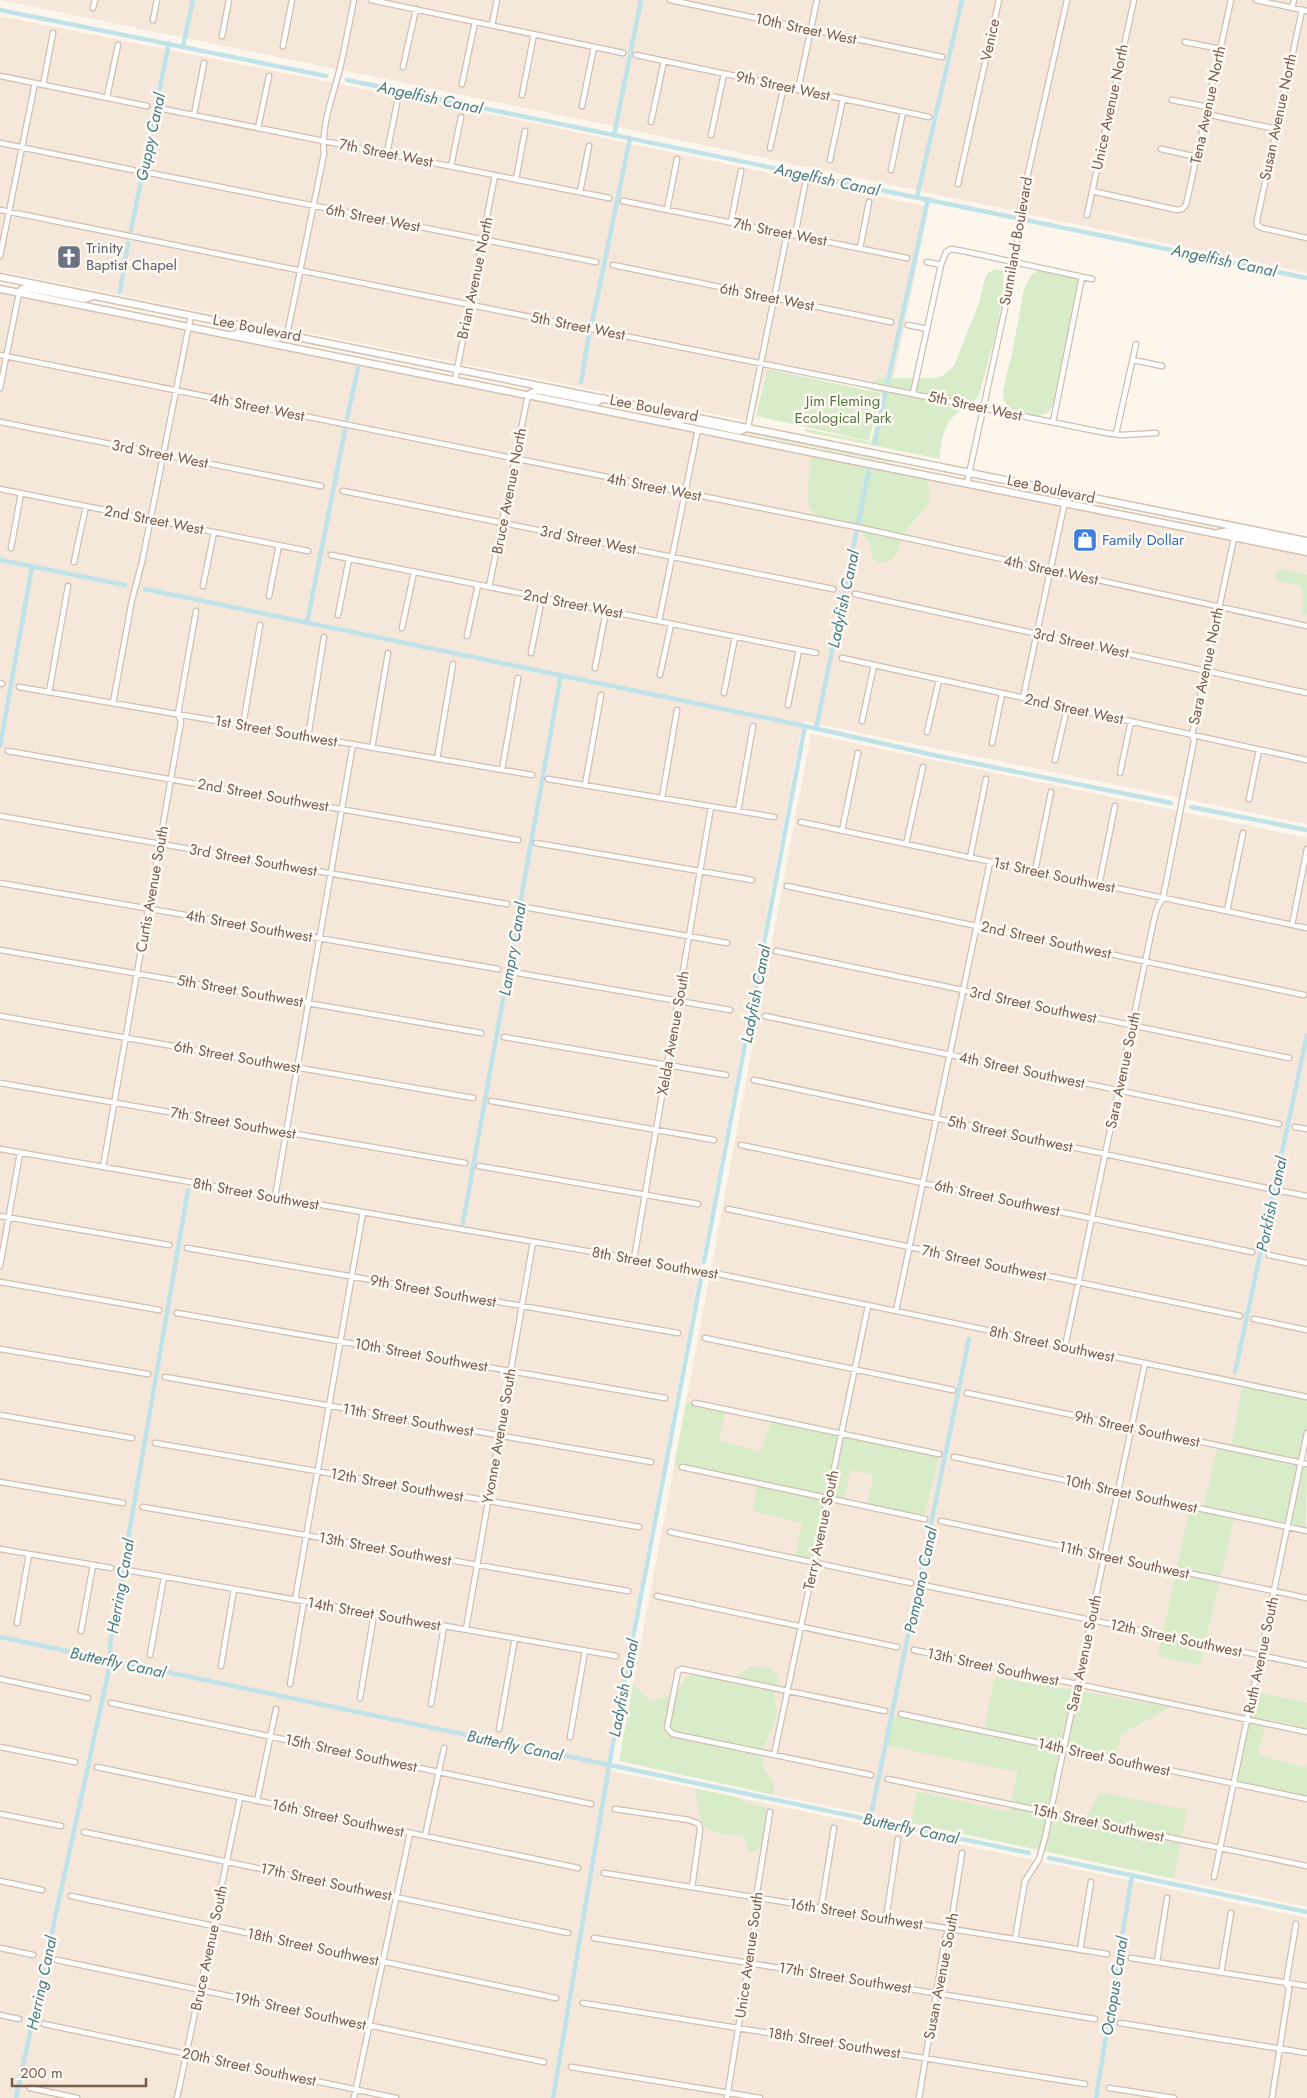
<svg xmlns="http://www.w3.org/2000/svg" width="1307" height="2098" font-family="Jost,sans-serif">
  <rect width="100%" height="100%" fill="#fdf6ec"/>
  <path fill="#f5e8da" d="M0 0H1307V273L575 118Z
    M0 16 510 118 929 207 894 377 870 380 857 386 767 367 754 416V422L0 271Z
    M0 292 811 455 807 488 809 508 831 519 850 522 870 544V550L904 536 908 527 920 516 930 490 927 478 1307 556V575L1282 568V582L1297 583 1301 586 1304 596 1302 607 1305 616 1307 617V824L803 721 608 1759 609 1769 616 1772 694 1788 714 1832 738 1834 744 1837 748 1850 765 1807 747 1803 736 1797 1307 1918V2098H0Z
    M811 734 1307 838V1397L1231 1448 1203 1509 1158 1656 1200 1666 1236 1512 1305 1528 1307 1523V1703L1258 1692 1234 1781 1307 1799V1907L1174 1879 1187 1810 1085 1822 1053 1815 1067 1748 1122 1734 1170 1707 995 1678 983 1732 884 1745 1018 1772 1009 1813 918 1791 911 1823 774 1795V1789L770 1777 764 1768 761 1753 777 1717 775 1704 776 1690 742 1674 730 1679 682 1681 678 1691 673 1694 650 1701 633 1684 674 1466 758 1484 827 1497 851 1469 873 1475 939 1459 773 1418 760 1452 719 1440 726 1411 686 1402Z
    M1267 1719 1307 1728V1764L1305 1768 1258 1755Z"/>
  <path fill="#d8ecc9" d="M996 269 1002 271C1010 287 986 371 980 392 971 409 967 405 955 415 943 426 940 445 940 459L806 432V429L871 442 883 393 857 386 880 378H934L942 376 954 366 978 306 985 278 989 272Z
    M1041 269 1066 274 1079 281 1055 401 1049 412 1037 417 1022 414 1011 409 1004 401 1003 390 1013 349 1024 289 1032 274Z
    M767 369 881 393 869 441 756 416Z
    M747 430 896 460V462H887L744 433Z
    M811 455 927 478C934 507 926 506 909 527 902 535 899 549 893 559L880 563 872 559 870 544 857 528 845 521 817 516 809 508 807 488Z
    M1282 568 1307 575V617L1302 611C1304 582 1305 586 1277 581 1275 574 1276 571 1282 568Z
    M1243 1383 1307 1397V1439L1301 1464 1307 1466 1306 1528 1236 1512 1200 1666 1158 1656 1190 1507 1203 1509 1218 1445 1231 1448Z
    M686 1402 726 1411 719 1440 760 1452 773 1418 939 1458 923 1520 867 1507 873 1475 851 1469 844 1500 828 1497 814 1564 795 1558 802 1523 753 1511 757 1484 674 1466Z
    M749 1667C761 1667 770 1666 778 1675L775 1695 777 1717 761 1753 764 1768 774 1785V1795L619 1761 633 1684 650 1701C657 1698 669 1697 676 1692 682 1687 682 1678 691 1675 715 1666 720 1692 749 1667Z
    M995 1677 1171 1707 1122 1734 1115 1758 1067 1748 1053 1814 1085 1822 1100 1792 1187 1810 1174 1879 911 1823 917 1791 1009 1812 1017 1772 884 1745 890 1716 983 1732Z
    M1258 1692 1307 1703V1728L1267 1719 1258 1754 1305 1768 1307 1764V1799L1234 1781Z
    M694 1788 736 1797 747 1803 765 1807 768 1812C766 1826 767 1848 751 1853L748 1850 744 1837C735 1833 726 1835 716 1832 695 1827 700 1803 694 1788Z"/>
  <g fill="none" stroke-linecap="round" stroke-linejoin="round">
    <path stroke="#bfe3e8" stroke-width="4.5" d="M0 10 326 76
      M183 46 193 0
      M347 80 1307 278
      M614 135 641 0
      M917 197 962 0
      M131 230 169 43
      M120 292 128 243
      M592 323 630 138
      M888 381 928 199
      M581 382 589 335
      M347 419 358 368
      M875 443 885 393
      M0 560 125 585
      M145 589 805 726 938 756 1171 803
      M307 623 345 430
      M816 729 869 470
      M0 746 32 567
      M1191 807 1307 830
      M463 1223 561 675
      M704 1262 805 726
      M1235 1372 1307 1035
      M0 1637 1029 1853
      M870 1820 969 1339
      M1049 1858 1307 1912
      M16 2098 111 1660 110 1644 188 1190
      M553 2098 611 1754 701 1279
      M1096 2098 1132 1875"/>
    <defs>
      <path id="minor" d="M371 0 623 53
        M670 0 942 57
        M1256 0 1307 11
        M93 8 95 0
        M1292 8 1294 0
        M1302 10 1257 220V225L1262 228 1307 238
        M153 20 157 0
        M492 25 497 0
        M222 36 229 0
        M1185 42 1220 49
        M283 46 292 0
        M636 55 929 117
        M403 67 416 9
        M0 76 147 106
        M462 84 475 22
        M43 85 53 33
        M798 90 817 0
        M522 95 534 34
        M107 97 118 45
        M1172 100 1208 107
        M582 106 594 47
        M163 109 609 198
        M1206 114 1276 129
        M194 115 204 63
        M651 122 664 61
        M258 128 269 76
        M711 135 724 74
        M0 143 133 170
        M770 148 784 86
        M1161 149 1197 157
        M387 153 397 103
        M830 160 843 99
        M451 166 461 117
        M891 170 903 112
        M150 173 596 262
        M516 179 525 131
        M958 184 999 0
        M1092 191 1177 210 1182 209 1186 205 1231 0
        M580 192 589 146
        M623 201 907 258
        M0 210 1106 433 1122 435 1156 433
        M667 210 677 159
        M1087 215 1134 0
        M731 222 741 171
        M795 235 805 185
        M860 248 869 202
        M0 256 35 83
        M927 262 941 265
        M613 265 891 322
        M908 325 927 329
        M287 335 324 154C321 126 332 99 339 72 345 48 349 24 354 0
        M0 355 861 528 1307 626
        M1133 360 1162 366
        M455 380 495 175
        M0 388 19 293
        M913 393 941 265 946 252 951 249 963 251 1092 279
        M0 422 321 486
        M1053 422 1082 277
        M748 427 787 234
        M1116 434 1136 344
        M967 483 1015 262 1020 209 1067 0
        M0 489 308 551
        M343 491 833 589
        M11 548 21 493
        M331 555 816 653
        M74 562 86 506
        M203 586 214 532
        M489 587 528 395
        M855 594 1307 693
        M269 596 279 545
        M338 615 349 559
        M659 621 698 429
        M402 628 414 572
        M467 636 478 585
        M531 653 542 598
        M842 658 1307 760
        M595 668 606 611
        M660 675 671 624
        M0 683 2 684
        M19 687 532 775
        M49 692 68 586
        M724 693 735 637
        M1023 698 1067 492
        M113 703 132 600 142 562 191 315
        M788 705 799 650
        M862 721 874 665
        M243 725 260 625
        M927 732 939 680
        M308 737 324 637
        M992 743 1002 694
        M372 748 388 653
        M8 751 518 840
        M437 759 453 664
        M1055 760 1067 708
        M502 770 518 678
        M1120 773 1131 721
        M548 779 774 817
        M585 785 601 695
        M662 798 677 710
        M1249 799 1259 750
        M738 811 753 726
        M0 816 507 904
        M801 822 1307 928
        M842 831 858 753
        M536 843 752 880
        M906 844 923 767
        M970 858 986 779
        M1035 871 1051 792
        M0 883 498 969
        M1099 885 1115 806
        M787 886 1304 995
        M524 907 727 943
        M1227 911 1243 833
        M1292 925 1307 849
        M0 950 481 1033
        M776 951 1289 1058
        M512 972 730 1010
        M0 1016 473 1098
        M765 1016 1279 1124
        M504 1037 726 1075
        M754 1080 1266 1188
        M0 1083 465 1163
        M491 1101 714 1140
        M1295 1127 1307 1129
        M741 1145 1252 1252
        M0 1149 719 1274 1307 1397
        M479 1166 698 1204
        M103 1167 179 733 181 721 178 714 196 611
        M1281 1191 1307 1196
        M275 1197 353 744
        M728 1209 1240 1316
        M0 1216 169 1245
        M187 1248 678 1333
        M1269 1255 1307 1263
        M634 1259 711 807
        M0 1266 20 1153
        M0 1282 159 1310
        M896 1311 990 862
        M177 1313 665 1398
        M1254 1319 1307 1330
        M705 1338 953 1390
        M1065 1347 1153 924 1157 908 1163 898 1194 741 1192 735 1234 538
        M0 1349 148 1374
        M165 1377 651 1462
        M967 1393 1307 1464
        M695 1403 939 1454
        M0 1415 132 1438
        M155 1443 639 1527
        M954 1457 1307 1531
        M682 1467 925 1519
        M0 1482 123 1503
        M143 1507 628 1591
        M941 1521 1307 1598
        M670 1532 911 1583
        M0 1549 111 1568
        M132 1571 616 1656
        M927 1586 1307 1665
        M657 1596 897 1647
        M295 1600 363 1212
        M17 1623 29 1554
        M466 1629 533 1242
        M81 1631 93 1565
        M914 1650 1307 1732
        M150 1655 164 1577
        M221 1666 234 1589
        M0 1679 88 1698
        M290 1684 304 1601
        M360 1698 374 1614
        M111 1703 591 1804
        M431 1704 444 1626
        M901 1714 1307 1799
        M499 1729 515 1638
        M570 1737 585 1651
        M0 1747 75 1762
        M774 1755 868 1306
        M97 1767 578 1868
        M871 1775 673 1734 667 1728 678 1671 682 1669 885 1711
        M888 1779 1307 1866
        M257 1801 276 1709
        M615 1809 689 1820 699 1824 700 1830 692 1887
        M0 1814 61 1826
        M84 1832 568 1933
        M425 1836 444 1748
        M604 1873 1107 1954
        M1214 1877 1307 1433
        M0 1881 42 1890
        M71 1896 556 1998
        M821 1908 834 1828
        M886 1919 898 1839
        M594 1938 1095 2019
        M1015 1939 1025 1881 1039 1859 1045 1838 1145 1363
        M0 1948 33 1955
        M1080 1950 1091 1882
        M1131 1958 1307 1986
        M57 1960 544 2062
        M1157 1962 1167 1898
        M1221 1973 1231 1913
        M583 2003 1085 2084
        M0 2015 19 2019
        M1120 2023 1307 2053
        M44 2024 396 2098
        M571 2067 760 2098
        M30 2088 77 2098
        M1109 2088 1174 2098
        M177 2098 240 1798
        M354 2098 410 1833
        M727 2098 758 1905 756 1898 770 1812
        M919 2098 945 1939 950 1930 962 1853
        M1272 2098 1289 1989 1286 1983 1296 1924"/>
      <path id="secondary" d="M0 277 1307 541
        M0 289 1307 552
        M19 293 22 289 27 288 85 299 93 296
        M232 335 244 332 278 338 287 335
        M528 395 537 390 597 402 603 398
        M671 423 684 419 740 431 748 427
        M1218 533 1229 531 1307 546"/>
    </defs>
    <use href="#minor" stroke="#d1beb0" stroke-width="7"/>
    <use href="#secondary" stroke="#d6c0b0" stroke-width="9"/>
    <use href="#minor" stroke="#fff" stroke-width="4.5"/>
    <use href="#secondary" stroke="#fff" stroke-width="6"/>
  </g>
  <defs>
    <symbol id="church-square" viewBox="-11 -11 22 22"><rect x="-9" y="-9" width="18" height="18" rx="4" fill="#6b7280" stroke="#fffaf3"/><path d="M-1.2-6h2.4v3.5h3.3v2.4h-3.3V6h-2.4V-.1h-3.3v-2.4h3.3Z" fill="#fff"/></symbol>
    <symbol id="shop-square" viewBox="-11 -11 22 22"><rect x="-9" y="-9" width="18" height="18" rx="4" fill="#3f7fe0" stroke="#fffaf3"/><path d="M-5-2.5h2.3a2.7 3.5 0 0 1 5.4 0H5L5.5 6h-11ZM-1.5-2.5h3a1.5 2.3 0 0 0-3 0Z" fill="#fff"/></symbol>
  </defs>
  <g fill-rule="evenodd">
    <use href="#church-square" x="55" y="243" width="28" height="28"/>
    <use href="#shop-square" x="1071" y="526" width="28" height="28"/>
  </g>
  <g text-anchor="middle" stroke-width="5" stroke-linejoin="round" paint-order="stroke">
    <g font-size="15" fill="#7a5c4d" stroke="#fffaf3">
      <text transform="translate(806 29) rotate(12)" y="5">10th Street West</text>
      <text transform="translate(990 40) rotate(-78)" y="5">Venice</text>
      <text transform="translate(783 86) rotate(12)" y="5">9th Street West</text>
      <text transform="translate(1208 105) rotate(-78)" y="5">Tena Avenue North</text>
      <text transform="translate(1110 107) rotate(-78)" y="5">Unice Avenue North</text>
      <text transform="translate(1278 117) rotate(-78)" y="5">Susan Avenue North</text>
      <text transform="translate(386 153) rotate(11)" y="5">7th Street West</text>
      <text transform="translate(373 218) rotate(11)" y="5">6th Street West</text>
      <text transform="translate(780 232) rotate(11)" y="5">7th Street West</text>
      <text transform="translate(1016 241) rotate(-80)" y="5">Sunniland Boulevard</text>
      <text transform="translate(475 278) rotate(-78)" y="5">Brian Avenue North</text>
      <text transform="translate(767 297) rotate(11)" y="5">6th Street West</text>
      <text transform="translate(578 326) rotate(11)" y="5">5th Street West</text>
      <text transform="translate(257 328) rotate(11)" y="5">Lee Boulevard</text>
      <text transform="translate(975 406) rotate(12)" y="5">5th Street West</text>
      <text transform="translate(257 407) rotate(11)" y="5">4th Street West</text>
      <text transform="translate(654 408) rotate(11)" y="5">Lee Boulevard</text>
      <text transform="translate(160 454) rotate(11)" y="5">3rd Street West</text>
      <text transform="translate(654 487) rotate(11)" y="5">4th Street West</text>
      <text transform="translate(1051 489) rotate(12)" y="5">Lee Boulevard</text>
      <text transform="translate(509 491) rotate(-79)" y="5">Bruce Avenue North</text>
      <text transform="translate(154 520) rotate(11)" y="5">2nd Street West</text>
      <text transform="translate(588 540) rotate(11)" y="5">3rd Street West</text>
      <text transform="translate(1051 570) rotate(12)" y="5">4th Street West</text>
      <text transform="translate(573 604) rotate(11)" y="5">2nd Street West</text>
      <text transform="translate(1081 643) rotate(12)" y="5">3rd Street West</text>
      <text transform="translate(1206 666) rotate(-78)" y="5">Sara Avenue North</text>
      <text transform="translate(1074 709) rotate(12)" y="5">2nd Street West</text>
      <text transform="translate(276 731) rotate(10)" y="5">1st Street Southwest</text>
      <text transform="translate(263 795) rotate(10)" y="5">2nd Street Southwest</text>
      <text transform="translate(253 860) rotate(10)" y="5">3rd Street Southwest</text>
      <text transform="translate(1054 875) rotate(12)" y="5">1st Street Southwest</text>
      <text transform="translate(152 889) rotate(-80)" y="5">Curtis Avenue South</text>
      <text transform="translate(249 926) rotate(10)" y="5">4th Street Southwest</text>
      <text transform="translate(1046 940) rotate(12)" y="5">2nd Street Southwest</text>
      <text transform="translate(240 991) rotate(10)" y="5">5th Street Southwest</text>
      <text transform="translate(1033 1005) rotate(12)" y="5">3rd Street Southwest</text>
      <text transform="translate(673 1033) rotate(-80)" y="5">Xelda Avenue South</text>
      <text transform="translate(237 1057) rotate(10)" y="5">6th Street Southwest</text>
      <text transform="translate(1022 1070) rotate(12)" y="5">4th Street Southwest</text>
      <text transform="translate(1123 1070) rotate(-78)" y="5">Sara Avenue South</text>
      <text transform="translate(233 1123) rotate(10)" y="5">7th Street Southwest</text>
      <text transform="translate(1010 1134) rotate(12)" y="5">5th Street Southwest</text>
      <text transform="translate(256 1194) rotate(10)" y="5">8th Street Southwest</text>
      <text transform="translate(997 1198) rotate(12)" y="5">6th Street Southwest</text>
      <text transform="translate(655 1263) rotate(10)" y="5">8th Street Southwest</text>
      <text transform="translate(984 1263) rotate(12)" y="5">7th Street Southwest</text>
      <text transform="translate(433 1291) rotate(10)" y="5">9th Street Southwest</text>
      <text transform="translate(1052 1344) rotate(12)" y="5">8th Street Southwest</text>
      <text transform="translate(421 1355) rotate(10)" y="5">10th Street Southwest</text>
      <text transform="translate(408 1420) rotate(10)" y="5">11th Street Southwest</text>
      <text transform="translate(1137 1429) rotate(12)" y="5">9th Street Southwest</text>
      <text transform="translate(499 1436) rotate(-80)" y="5">Yvonne Avenue South</text>
      <text transform="translate(397 1485) rotate(10)" y="5">12th Street Southwest</text>
      <text transform="translate(1131 1494) rotate(12)" y="5">10th Street Southwest</text>
      <text transform="translate(821 1530) rotate(-78)" y="5">Terry Avenue South</text>
      <text transform="translate(385 1549) rotate(10)" y="5">13th Street Southwest</text>
      <text transform="translate(1124 1560) rotate(12)" y="5">11th Street Southwest</text>
      <text transform="translate(374 1614) rotate(10)" y="5">14th Street Southwest</text>
      <text transform="translate(1176 1638) rotate(12)" y="5">12th Street Southwest</text>
      <text transform="translate(1084 1653) rotate(-78)" y="5">Sara Avenue South</text>
      <text transform="translate(1261 1655) rotate(-78)" y="5">Ruth Avenue South</text>
      <text transform="translate(993 1667) rotate(12)" y="5">13th Street Southwest</text>
      <text transform="translate(351 1753) rotate(12)" y="5">15th Street Southwest</text>
      <text transform="translate(1104 1757) rotate(12)" y="5">14th Street Southwest</text>
      <text transform="translate(338 1818) rotate(12)" y="5">16th Street Southwest</text>
      <text transform="translate(1098 1823) rotate(12)" y="5">15th Street Southwest</text>
      <text transform="translate(326 1882) rotate(12)" y="5">17th Street Southwest</text>
      <text transform="translate(856 1914) rotate(9)" y="5">16th Street Southwest</text>
      <text transform="translate(313 1947) rotate(12)" y="5">18th Street Southwest</text>
      <text transform="translate(209 1948) rotate(-78)" y="5">Bruce Avenue South</text>
      <text transform="translate(749 1955) rotate(-82)" y="5">Unice Avenue South</text>
      <text transform="translate(941 1976) rotate(-79)" y="5">Susan Avenue South</text>
      <text transform="translate(845 1978) rotate(9)" y="5">17th Street Southwest</text>
      <text transform="translate(300 2011) rotate(12)" y="5">19th Street Southwest</text>
      <text transform="translate(834 2043) rotate(9)" y="5">18th Street Southwest</text>
      <text transform="translate(249 2067) rotate(12)" y="5">20th Street Southwest</text>
    </g>
    <g font-size="15" fill="#5b616d" stroke="#fffaf3" text-anchor="start">
      <text x="86" y="253">Trinity<tspan x="86" dy="17">Baptist Chapel</tspan></text>
    </g>
    <g font-size="15" fill="#537a41" stroke="#fffaf3">
      <text x="843" y="406">Jim Fleming<tspan x="843" dy="17">Ecological Park</tspan></text>
    </g>
    <g font-size="15" fill="#366cbe" stroke="#fffaf3" text-anchor="start">
      <text x="1102" y="545">Family Dollar</text>
    </g>
    <g font-size="16" font-style="italic" fill="#437c86" stroke="#fffaf3">
      <text transform="translate(430 97) rotate(12)" y="6">Angelfish Canal</text>
      <text transform="translate(150 137) rotate(-78)" y="6">Guppy Canal</text>
      <text transform="translate(827 179) rotate(12)" y="6">Angelfish Canal</text>
      <text transform="translate(1224 260) rotate(12)" y="6">Angelfish Canal</text>
      <text transform="translate(843 599) rotate(-78)" y="6">Ladyfish Canal</text>
      <text transform="translate(512 949) rotate(-80)" y="6">Lampry Canal</text>
      <text transform="translate(755 994) rotate(-79)" y="6">Ladyfish Canal</text>
      <text transform="translate(1271 1204) rotate(-78)" y="6">Porkfish Canal</text>
      <text transform="translate(920 1580) rotate(-78)" y="6">Pompano Canal</text>
      <text transform="translate(120 1586) rotate(-80)" y="6">Herring Canal</text>
      <text transform="translate(118 1662) rotate(12)" y="6">Butterfly Canal</text>
      <text transform="translate(623 1688) rotate(-79)" y="6">Ladyfish Canal</text>
      <text transform="translate(515 1745) rotate(12)" y="6">Butterfly Canal</text>
      <text transform="translate(911 1828) rotate(12)" y="6">Butterfly Canal</text>
      <text transform="translate(41 1983) rotate(-78)" y="6">Herring Canal</text>
      <text transform="translate(1114 1986) rotate(-81)" y="6">Octopus Canal</text>
    </g>
  </g>
  <path d="M12 2078v8h134v-8" fill="none" stroke="#7a5c4d" stroke-width="2.5"/>
  <text x="20" y="2078" font-size="15" fill="#7a5c4d" stroke="#fffaf3" stroke-width="4" paint-order="stroke">200 m</text>
</svg>
